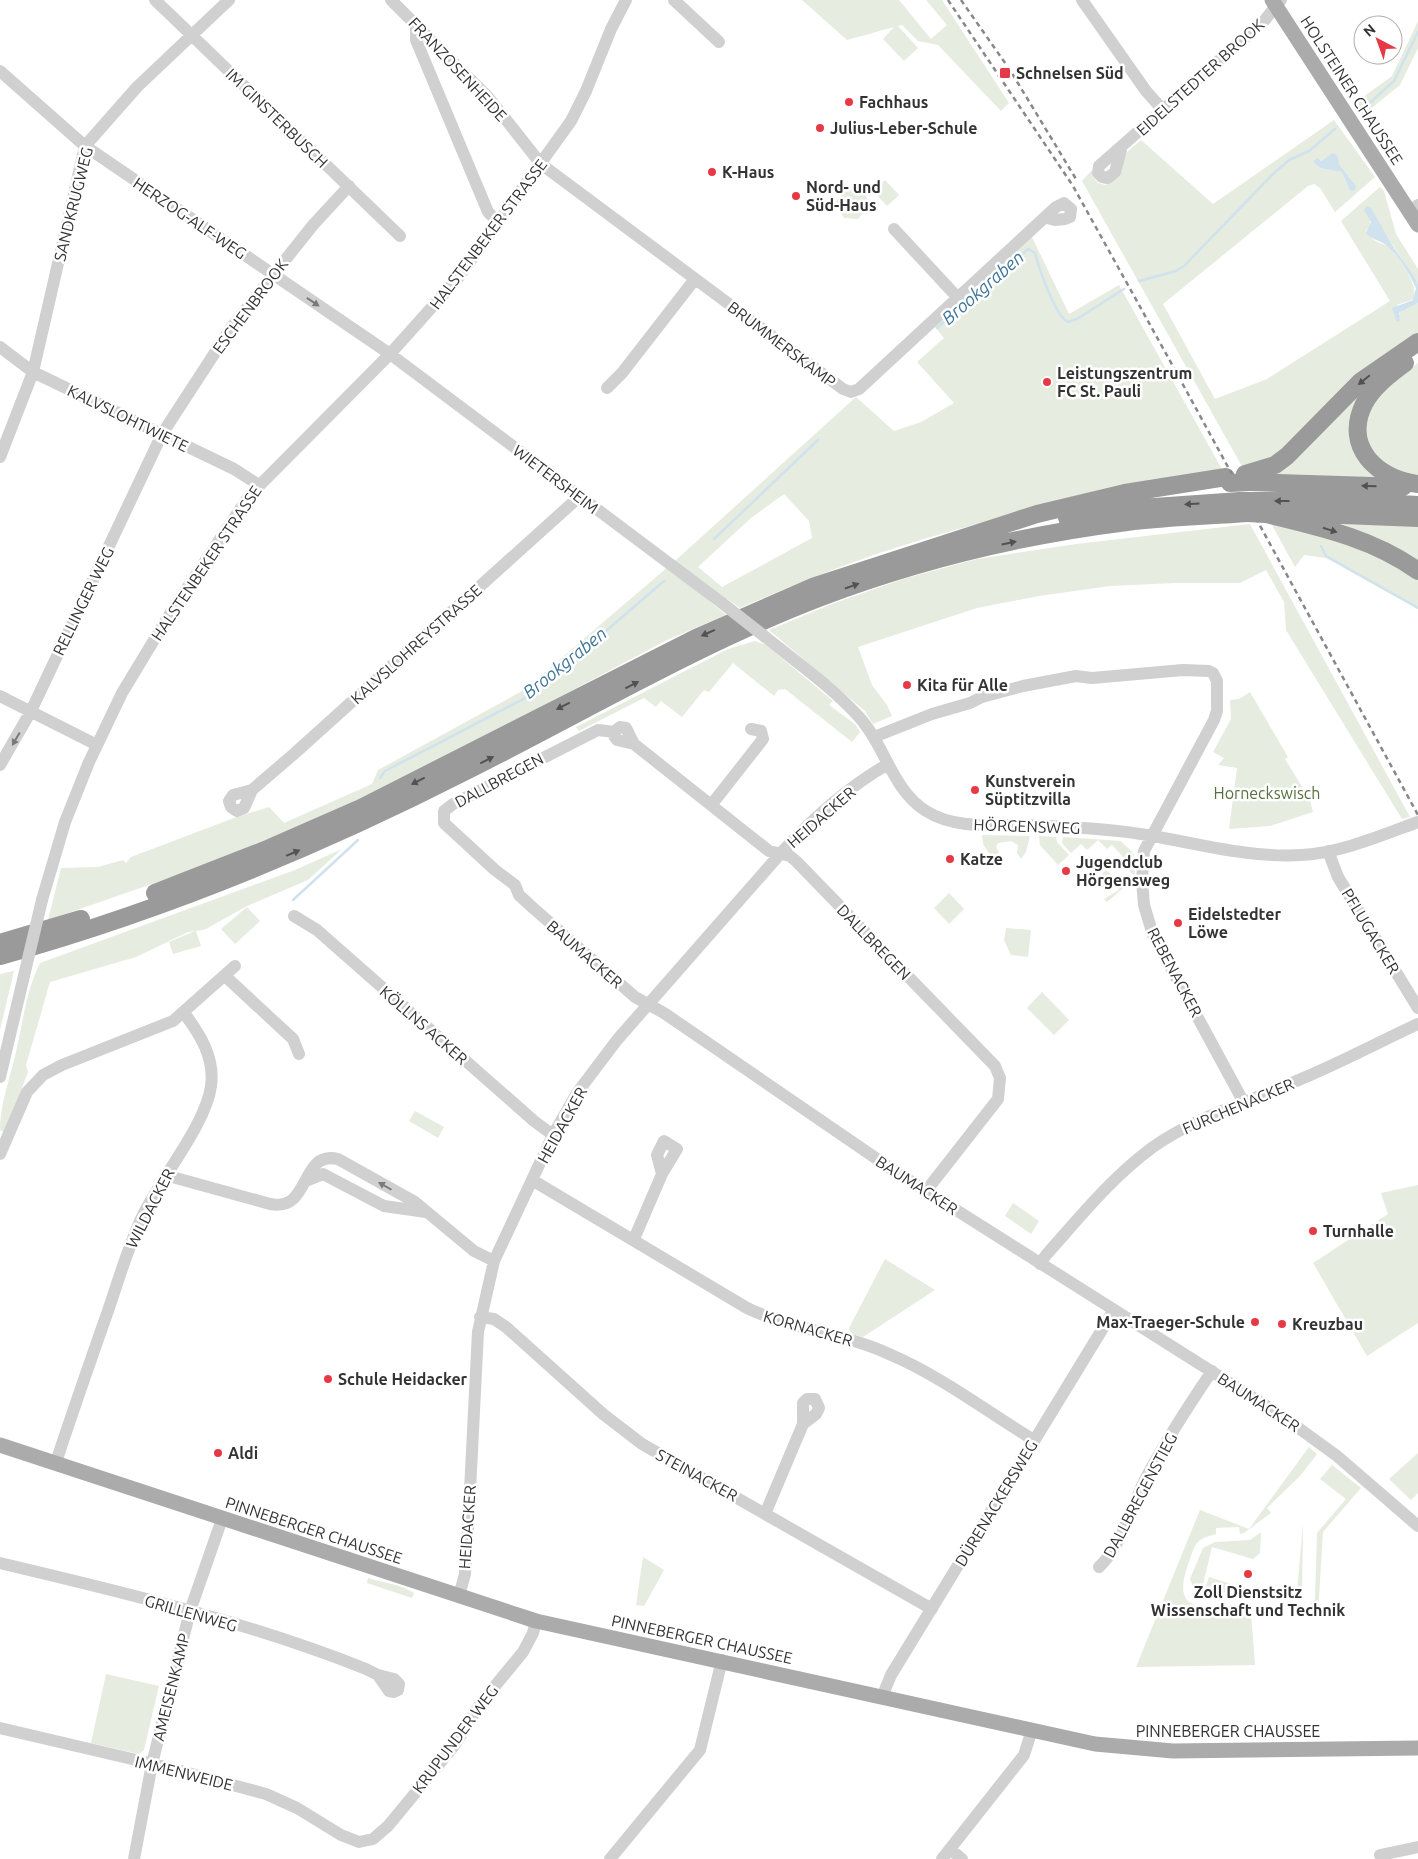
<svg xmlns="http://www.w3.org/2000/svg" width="1418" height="1859" font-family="Ubuntu,sans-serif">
  <rect width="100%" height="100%" fill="#fff"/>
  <path fill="#e6ecdf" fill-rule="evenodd" d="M802 0H899L931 39 947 25 926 0H942L1009 103 1001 111 938 45 918 41 902 25 898 26 918 48 904 61 883 39 894 27 847 40Z
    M1418 21V48L1400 85 1363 115 1355 103 1392 76Z
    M1334 120 1375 177 1335 212 1320 188 1314 184 1308 186 1163 304 1215 399 1267 379 1390 301 1341 221 1380 187 1384 191 1396 234 1418 269V284L1374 216 1370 218V226L1366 231C1368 233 1371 238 1374 240 1380 244 1386 244 1392 249 1401 259 1418 286 1414 299L1397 305 1398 316 1401 312 1418 303V338L1286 451 1244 470 1082 181 1092 170 1093 177 1098 183 1105 185 1113 182 1125 154 1141 140 1213 204ZM1318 158 1320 161 1327 158 1339 164 1356 186 1349 189 1342 172 1320 168Z
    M885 180 899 195 887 206 873 191Z
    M845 189H862L870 204 858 219 844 218 835 203Z
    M1032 237 1069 314 1119 285 1223 471C1113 494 1002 513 895 548 842 565 791 586 740 608L717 592 704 593 709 601 726 615 667 640 445 758 338 810 195 869 48 920 61 868 98 867 123 860 126 863 131 857 234 818 269 807 284 823 372 784 378 770 524 690 676 560 856 397 894 431 921 422 954 403 917 362 944 338 934 326ZM784 494 809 521 812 538 722 587 698 567 751 518Z
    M1418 363V478L1385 470 1363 436 1375 396 1389 383Z
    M1374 377 1355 413 1383 480 1258 477Z
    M1328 522 1418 526V565Z
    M1250 524 1410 817 1402 819 1286 630 1284 602 1266 570 1240 583H1174L1110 586 1039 596 977 608 858 647 872 685 887 705 892 716 873 724 865 711 769 630 832 604 903 579 977 559 1076 544Z
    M1272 525H1285L1358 543 1418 578V609L1326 558 1304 555 1295 567Z
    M755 641 766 645 833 701 829 705 855 724 860 732 852 742 785 689 778 690 774 696 733 663 709 692 704 690 682 717 661 701 656 707 644 698 579 731 576 727 728 649Z
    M1250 692 1288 757 1285 759 1310 800 1313 812 1270 826 1229 829 1237 768 1218 765 1224 758 1213 752 1231 719 1230 700 1239 699Z
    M982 835 1030 836 1026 852 1021 859 1017 853 1018 845 1011 841 998 843 996 847 999 852 992 858 983 844Z
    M1039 836 1056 837 1057 842 1069 855 1058 865 1040 845Z
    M1063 837 1121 841 1134 854 1135 876 1127 869 1131 865 1112 845 1107 849 1098 840 1087 850 1081 844 1071 853 1062 843Z
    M342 849 308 880 247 906 206 929 196 931 201 946 173 954 169 942 195 931 188 932 136 957 50 982 26 1065 28 1072 5 1133 0 1130C0 1103 10 1079 16 1052 23 1022 26 991 40 963L295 870Z
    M1106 870 1116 879 1121 875 1129 883 1107 902 1104 899 1119 890 1110 877 1093 887 1091 885Z
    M949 893 964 909 949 924 934 908Z
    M1199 903 1210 915 1201 923 1193 922 1186 914Z
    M247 907 260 921 235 944 221 929Z
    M1006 928 1031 930 1028 957 1011 955 1004 940Z
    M14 971 0 1030V974Z
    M1042 992 1069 1020 1054 1035 1027 1008Z
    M415 1111 444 1127 438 1138 409 1121Z
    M1418 1185V1323L1367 1356 1313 1263 1388 1214 1381 1193Z
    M1013 1203 1039 1221 1031 1234 1005 1216Z
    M885 1259 935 1290 863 1337 851 1334 849 1328Z
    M1309 1447 1317 1454 1300 1476 1267 1508 1271 1513 1244 1533 1240 1534 1239 1527 1216 1528V1534C1210 1536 1203 1537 1198 1542 1194 1546 1192 1553 1190 1559 1183 1578 1174 1606 1205 1607V1613L1251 1612 1255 1665 1136 1667 1200 1510 1249 1529Z
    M1418 1453V1493L1411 1500 1389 1479Z
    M1332 1465 1361 1488 1323 1532 1318 1614H1301V1611L1310 1605 1315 1599 1317 1533 1346 1499 1320 1479Z
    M1303 1523 1302 1592 1297 1598 1291 1599V1593L1297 1592Z
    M1261 1532 1260 1553 1253 1559 1212 1547 1200 1597H1197L1190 1579 1203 1548 1215 1542 1250 1540Z
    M643 1557 664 1570 644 1606 636 1605Z
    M1209 1577 1251 1590V1593L1204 1592Z
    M368 1578C384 1583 400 1584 414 1593L412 1598 367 1583Z
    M106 1674 159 1686 144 1750 139 1754 91 1743Z"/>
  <path fill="#cfe2ee" d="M1333 153 1337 155 1339 164 1356 186V189L1353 191 1349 189 1342 172 1320 168 1313 161 1318 158 1321 161Z
    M1367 206 1371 208 1394 248 1413 275 1418 284V303L1399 313 1400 320 1397 322 1392 308 1413 300 1416 288C1409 274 1399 254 1386 245 1379 240 1372 240 1366 233L1371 222 1364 210Z"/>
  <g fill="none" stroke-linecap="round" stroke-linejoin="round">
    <path stroke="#cfe2ee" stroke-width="2.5" d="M1362 110 1394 81 1418 32
      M1139 281 1176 271 1184 266 1272 175 1289 160 1309 151 1335 129
      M937 328 1028 249 1035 253C1039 268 1055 316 1068 322L1077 319 1124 289
      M714 539 818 440
      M1321 546 1326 556 1418 608
      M380 778 385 771 533 694 664 581
      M293 900 358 840"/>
    <path stroke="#d0d0d0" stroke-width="12" d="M155 0 400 236
      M391 0 488 97 541 164 843 389 851 392 859 389 1056 207 1064 203 1071 209 1070 217 1065 219 1055 220 1047 218
      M674 0 719 42
      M1082 0 1146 91 1162 109
      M416 24V40L488 212 498 222
      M0 71 85 146 390 354 722 603
      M1122 146 1115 172 1108 178 1102 177 1098 173 1099 166 1264 21 1281 0
      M1409 211 1418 205
      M894 229 958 298
      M0 347 33 372 234 469 259 485
      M607 388 622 373 695 279
      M0 457 33 372 85 146 137 87 229 0
      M764 636C796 662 832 687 859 717 885 745 892 790 926 811 953 828 987 825 1018 825 1063 826 1109 828 1153 836 1203 845 1251 858 1302 855 1341 853 1382 835 1418 822
      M0 696 97 745
      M615 732 598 730 453 804 444 811V823L495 870 515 885 519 895 532 907 635 997 664 1013 896 1172 1282 1416 1337 1456 1418 1526
      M874 737 932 714 970 703 982 697 1023 686 1076 676 1092 678 1183 670 1209 671 1213 673 1217 681V711L1214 720 1144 851 1142 880 1144 905 1153 935 1243 1101
      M634 744 617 740 614 736 616 730 620 727 626 728 634 744 769 851 790 856 797 862 995 1066 1000 1078 998 1099 926 1191
      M0 765 31 711 162 434 231 328 313 225 349 186
      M252 790 244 808 237 811 231 807 229 801 233 795 252 790 295 753 579 497
      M712 804 763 739 761 731 751 729
      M1328 851 1338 877 1418 1008
      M42 900 65 822 89 762 122 693 171 612 249 496 390 354 458 278 571 121 586 91 611 29 626 0
      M294 916 317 930 534 1121 553 1135
      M225 976 293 1039 299 1054
      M0 1077 23 980
      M0 1154 27 1092 43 1075 62 1065 173 1021 235 966
      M165 1175 270 1204C312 1212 299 1150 338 1159L415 1202 474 1251 494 1261
      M532 1180 747 1308C793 1330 843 1333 889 1354 941 1376 986 1411 1034 1440
      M306 1181 323 1174 384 1206 426 1212
      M634 1239 662 1174 677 1149 664 1141 657 1155 662 1174
      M1040 1264 1046 1255C1080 1217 1112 1177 1153 1147 1197 1116 1246 1103 1294 1082 1336 1065 1377 1043 1418 1024
      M480 1317 494 1319 506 1327 603 1414 642 1444 932 1609
      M56 1462C73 1411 91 1359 109 1308 119 1278 128 1248 141 1219 159 1180 206 1125 211 1086 215 1058 200 1034 184 1013
      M765 1514 803 1424 816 1414 819 1408 815 1399H807L803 1403V1424
      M0 1563C123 1592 248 1622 366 1669L378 1675 389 1691 394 1692 398 1690 399 1684 394 1679 378 1675
      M1099 1567C1123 1545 1131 1505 1147 1476 1166 1440 1189 1405 1212 1371
      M459 1596 465 1574 467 1550 478 1332 494 1261 553 1135 577 1093 617 1040 780 854C811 820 848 787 888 764
      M882 1697 891 1675 1114 1310
      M0 1728 162 1766 266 1794 297 1808 341 1835 359 1842 373 1839 388 1826 454 1746 481 1703 523 1652 533 1633 536 1621
      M950 1849 962 1859
      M1380 1855 1418 1847
      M134 1859 152 1764 190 1611 222 1519
      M610 1859 700 1750 722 1660
      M942 1859 1024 1755 1032 1730"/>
    <path stroke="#ababab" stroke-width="15" d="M1272 0 1418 225
      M0 1445 536 1621 1095 1744 1173 1751 1418 1748"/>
    <path stroke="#9a9a9a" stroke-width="18" d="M1405 363C1390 374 1373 387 1364 404 1343 447 1377 479 1418 484
      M1245 474 1275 465 1287 456 1360 382 1418 342
      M1250 482 1403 487
      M1259 501 1369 502 1418 505
      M1294 513 1418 518
      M1266 514C1319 527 1372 538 1418 571
      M1067 518 1126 509 1240 501
      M155 893 265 850 361 808 696 638 815 586 1037 514 1125 493 1226 477
      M0 943 81 919
      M0 956C162 911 317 847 466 771 584 712 698 644 821 597 919 560 1023 535 1127 522 1166 517 1207 516 1247 513"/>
    <path stroke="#888" stroke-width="2.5" stroke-dasharray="5 4" stroke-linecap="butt" d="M948 0 1073 186 1169 359 1418 815
      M961 0 1010 70 1076 179"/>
    <path stroke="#d0d0d0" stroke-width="12" d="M722 603 764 636
      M23 980 42 900"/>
    <path stroke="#9a9a9a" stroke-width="18" d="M1230 483 1250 482
      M1240 501H1259
      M1247 513 1266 514"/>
  </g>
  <defs><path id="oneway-solid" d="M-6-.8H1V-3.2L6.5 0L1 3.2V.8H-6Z" transform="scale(1.25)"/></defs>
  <g fill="#7a7a7a">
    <use href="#oneway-solid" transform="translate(313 302) rotate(34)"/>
    <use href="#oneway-solid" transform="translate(16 739) rotate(120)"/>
    <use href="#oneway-solid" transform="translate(385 1186) rotate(-150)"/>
  </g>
  <g fill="#525252">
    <use href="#oneway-solid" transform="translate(1364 380) rotate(141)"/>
    <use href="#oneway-solid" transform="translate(1369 486) rotate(-178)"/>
    <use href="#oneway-solid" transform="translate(1282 501) rotate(-180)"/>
    <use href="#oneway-solid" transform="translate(1192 504) rotate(177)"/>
    <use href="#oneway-solid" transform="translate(1330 530) rotate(17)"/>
    <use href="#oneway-solid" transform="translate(1009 543) rotate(-12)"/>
    <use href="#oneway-solid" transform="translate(852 586) rotate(-19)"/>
    <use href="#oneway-solid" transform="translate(708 633) rotate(156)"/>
    <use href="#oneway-solid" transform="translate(632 685) rotate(-27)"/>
    <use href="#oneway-solid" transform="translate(563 706) rotate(153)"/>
    <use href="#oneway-solid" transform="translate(487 760) rotate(-27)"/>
    <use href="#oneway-solid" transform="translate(418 781) rotate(153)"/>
    <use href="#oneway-solid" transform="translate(293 853) rotate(-23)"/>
  </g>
  <g fill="#e63946" stroke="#fff" stroke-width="2">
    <rect x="999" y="67" width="12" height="12" rx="2.5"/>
    <circle cx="849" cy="102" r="5"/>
    <circle cx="820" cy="128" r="5"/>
    <circle cx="712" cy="172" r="5"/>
    <circle cx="796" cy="196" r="5"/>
    <circle cx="1047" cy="382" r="5"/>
    <circle cx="907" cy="685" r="5"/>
    <circle cx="975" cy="790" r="5"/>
    <circle cx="950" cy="859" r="5"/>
    <circle cx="1066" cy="871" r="5"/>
    <circle cx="1178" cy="923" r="5"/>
    <circle cx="1313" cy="1231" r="5"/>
    <circle cx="1255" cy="1322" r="5"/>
    <circle cx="1282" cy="1324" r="5"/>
    <circle cx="328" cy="1379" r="5"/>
    <circle cx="218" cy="1453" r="5"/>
    <circle cx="1248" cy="1574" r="5"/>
  </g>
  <g text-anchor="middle" stroke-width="5" stroke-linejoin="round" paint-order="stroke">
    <g font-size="16" fill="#333" stroke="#fff">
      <text transform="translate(458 69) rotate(47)" y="6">FRANZOSENHEIDE</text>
      <text transform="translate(1200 77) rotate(-42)" y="6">EIDELSTEDTER BROOK</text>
      <text transform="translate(1352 90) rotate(57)" y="6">HOLSTEINER CHAUSSEE</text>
      <text transform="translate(277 118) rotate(44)" y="6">IM GINSTERBUSCH</text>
      <text transform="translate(73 204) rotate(-76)" y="6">SANDKRUGWEG</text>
      <text transform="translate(190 218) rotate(34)" y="6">HERZOG-ALF-WEG</text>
      <text transform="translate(488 234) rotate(-53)" y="6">HALSTENBEKER STRASSE</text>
      <text transform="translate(250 306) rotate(-53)" y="6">ESCHENBROOK</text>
      <text transform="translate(782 344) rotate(37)" y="6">BRUMMERSKAMP</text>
      <text transform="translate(128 418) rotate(26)" y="6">KALVSLOHTWIETE</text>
      <text transform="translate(556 479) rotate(37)" y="6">WIETERSHEIM</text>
      <text transform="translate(206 563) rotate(-56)" y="6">HALSTENBEKER STRASSE</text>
      <text transform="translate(83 601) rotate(-64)" y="6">RELLINGER WEG</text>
      <text transform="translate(416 644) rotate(-42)" y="6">KALVSLOHREYSTRASSE</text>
      <text transform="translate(499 780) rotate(-28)" y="6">DALLBREGEN</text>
      <text transform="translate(821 817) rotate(-41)" y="6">HEIDACKER</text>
      <text transform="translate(1027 826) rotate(2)" y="6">HÖRGENSWEG</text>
      <text transform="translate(1371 931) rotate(59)" y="6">PFLUGACKER</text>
      <text transform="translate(874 942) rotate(46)" y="6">DALLBREGEN</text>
      <text transform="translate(585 954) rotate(41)" y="6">BAUMACKER</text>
      <text transform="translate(1175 972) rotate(62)" y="6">REBENACKER</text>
      <text transform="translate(424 1025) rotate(41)" y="6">KÖLLNS ACKER</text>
      <text transform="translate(1238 1106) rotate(-23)" y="6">FURCHENACKER</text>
      <text transform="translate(562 1125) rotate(-61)" y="6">HEIDACKER</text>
      <text transform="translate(917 1185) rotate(33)" y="6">BAUMACKER</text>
      <text transform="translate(150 1208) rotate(-63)" y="6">WILDACKER</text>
      <text transform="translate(808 1328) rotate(16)" y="6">KORNACKER</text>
      <text transform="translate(1259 1402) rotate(33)" y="6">BAUMACKER</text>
      <text transform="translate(697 1475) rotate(29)" y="6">STEINACKER</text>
      <text transform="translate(1140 1495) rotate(-62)" y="6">DALLBREGENSTIEG</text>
      <text transform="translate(996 1503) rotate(-59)" y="6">DÜRENACKERSWEG</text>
      <text transform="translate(467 1527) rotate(-86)" y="6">HEIDACKER</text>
      <text transform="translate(314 1530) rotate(18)" y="6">PINNEBERGER CHAUSSEE</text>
      <text transform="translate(191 1613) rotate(16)" y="6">GRILLENWEG</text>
      <text transform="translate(702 1639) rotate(12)" y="6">PINNEBERGER CHAUSSEE</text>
      <text transform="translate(171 1687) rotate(-76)" y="6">AMEISENKAMP</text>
      <text x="1228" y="1737">PINNEBERGER CHAUSSEE</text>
      <text transform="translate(455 1739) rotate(-53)" y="6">KRUPUNDER WEG</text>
      <text transform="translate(184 1773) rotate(14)" y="6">IMMENWEIDE</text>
    </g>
    <g font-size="16" font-weight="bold" fill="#333" stroke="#fff" text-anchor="start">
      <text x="1016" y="79">Schnelsen Süd</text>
      <text x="859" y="108">Fachhaus</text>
      <text x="830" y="134">Julius-Leber-Schule</text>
      <text x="722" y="178">K-Haus</text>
      <text x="806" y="193">Nord- und<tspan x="806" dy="18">Süd-Haus</tspan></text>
      <text x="1057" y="379">Leistungszentrum<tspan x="1057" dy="18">FC St. Pauli</tspan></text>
      <text x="917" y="691">Kita für Alle</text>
      <text x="985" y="787">Kunstverein<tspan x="985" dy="18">Süptitzvilla</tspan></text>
      <text x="960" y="865">Katze</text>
      <text x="1076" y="868">Jugendclub<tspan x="1076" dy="18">Hörgensweg</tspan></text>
      <text x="1188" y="920">Eidelstedter<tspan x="1188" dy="18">Löwe</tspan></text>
      <text x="1323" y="1237">Turnhalle</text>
      <text x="1245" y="1328" text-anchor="end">Max-Traeger-Schule</text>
      <text x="1292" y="1330">Kreuzbau</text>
      <text x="338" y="1385">Schule Heidacker</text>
      <text x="228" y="1459">Aldi</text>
      <text x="1248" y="1598" text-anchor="middle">Zoll Dienstsitz<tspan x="1248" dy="18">Wissenschaft und Technik</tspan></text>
    </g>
    <g font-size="16" fill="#56703f" stroke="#fff">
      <text x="1267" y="799">Horneckswisch</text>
    </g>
    <g font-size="18" font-style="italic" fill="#3f7597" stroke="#fff">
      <text transform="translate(983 288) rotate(-41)" y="6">Brookgraben</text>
      <text transform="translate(565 663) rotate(-39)" y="6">Brookgraben</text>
    </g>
  </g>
  <g transform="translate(1378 40) rotate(319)"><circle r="24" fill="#ffffff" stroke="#adadad"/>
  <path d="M0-4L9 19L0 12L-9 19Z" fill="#e63946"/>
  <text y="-8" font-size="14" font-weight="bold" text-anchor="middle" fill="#333333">N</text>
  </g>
</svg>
